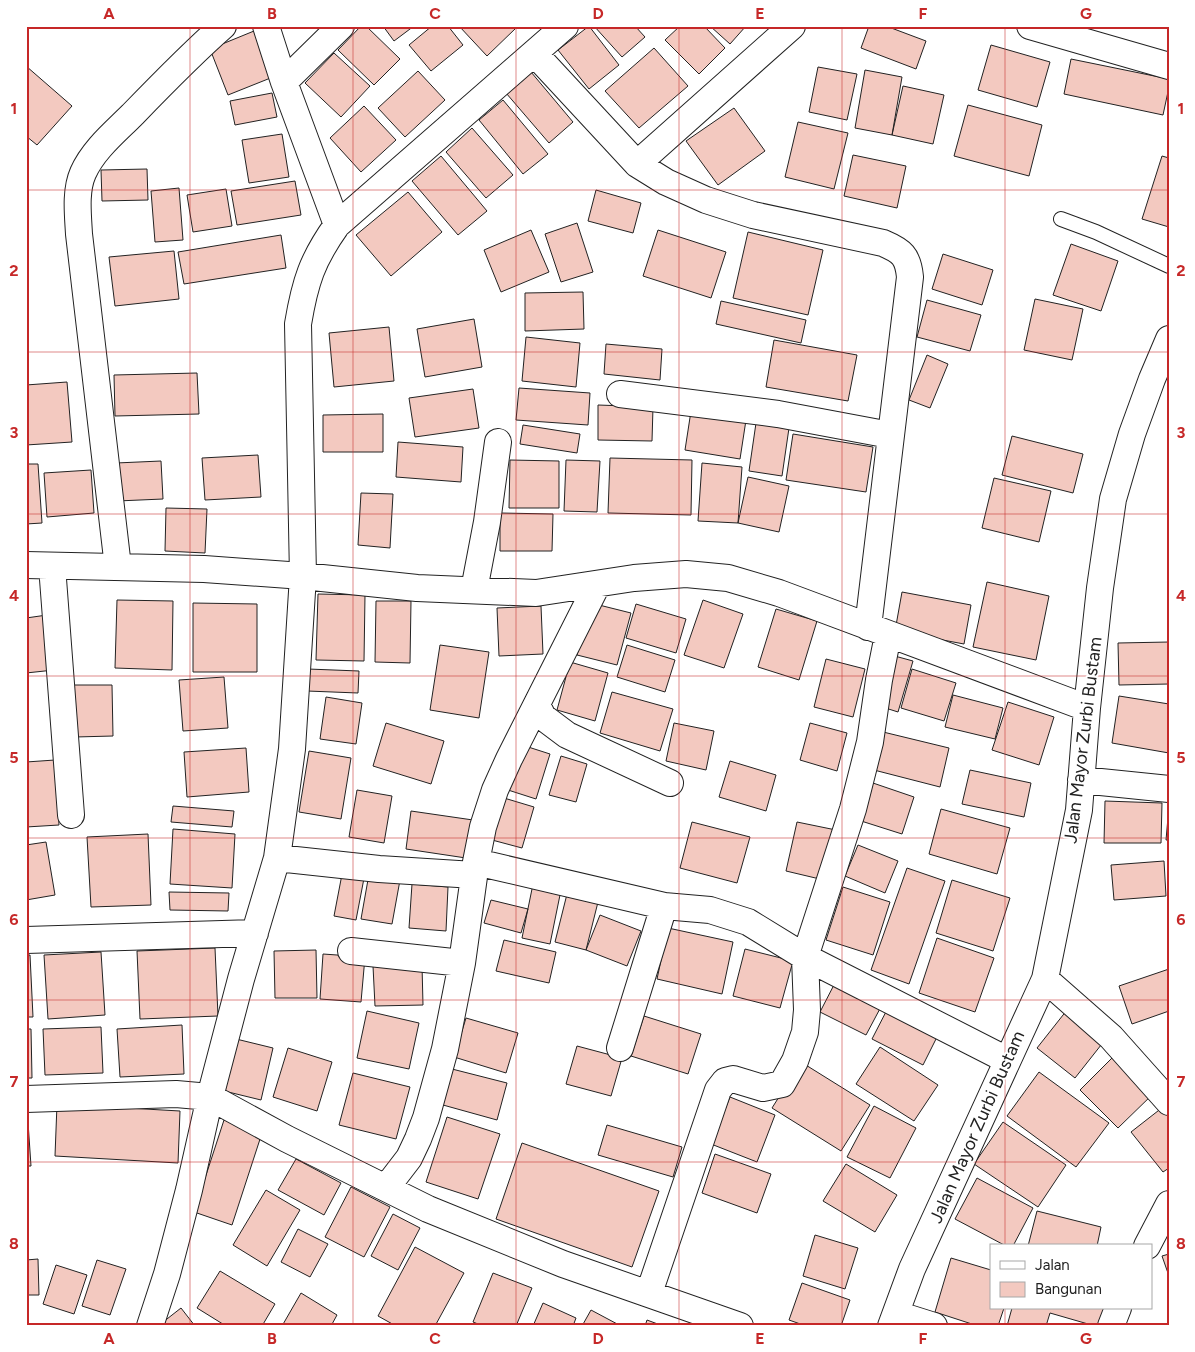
<svg xmlns="http://www.w3.org/2000/svg" width="1195" height="1352" font-family="Figtree,sans-serif">
  <rect width="100%" height="100%" fill="#fff"/>
  <path fill="#f3c9c0" stroke="#222" d="M361 26H366L400 59 374 85 338 50Z
    M383 26H414L394 41Z
    M432 26H448L463 45 431 71 409 45Z
    M459 26H515L516 28 487 56Z
    M589 26 619 65 589 89 558 50Z
    M594 26H635L645 37 622 57Z
    M680 26H704L725 48 699 74 665 40Z
    M710 26H746L730 44Z
    M869 26H886L926 41 916 69 861 48Z
    M254 31 273 77 228 95 210 49Z
    M991 45 1050 62 1037 107 978 90Z
    M654 48 688 86 639 128 605 91Z
    M334 53 370 86 341 117 305 83Z
    M1071 59 1169 79V87L1163 115 1064 94Z
    M26 66 72 106 37 145 26 136Z
    M818 67 857 74 847 120 809 112Z
    M865 70 902 77 892 135 855 128Z
    M418 71 445 100 405 137 378 108Z
    M531 72 573 122 549 143 506 93Z
    M903 86 944 95 933 144 892 135Z
    M272 93 277 117 235 125 230 101Z
    M503 100 548 154 523 174 479 120Z
    M968 105 1042 125 1029 176 954 156Z
    M364 106 396 140 361 172 330 138Z
    M734 108 765 151 718 185 686 141Z
    M798 122 848 133 834 189 785 177Z
    M472 128 513 175 486 198 446 152Z
    M282 134 289 177 249 183 242 140Z
    M853 155 906 166 897 208 844 196Z
    M441 156 487 211 458 235 412 181Z
    M1162 156 1169 158V227L1142 219Z
    M147 169 148 200 102 201 101 170Z
    M295 181 301 215 237 225 231 191Z
    M179 188 183 240 155 242 151 191Z
    M226 189 232 226 193 232 187 195Z
    M596 190 641 203 633 233 588 221Z
    M408 192 442 232 391 276 356 235Z
    M577 223 593 272 561 282 545 234Z
    M531 230 549 272 501 292 484 250Z
    M658 230 726 252 711 298 643 276Z
    M748 232 823 250 808 315 733 298Z
    M281 235 286 268 184 284 178 252Z
    M1071 244 1118 261 1101 311 1053 295Z
    M174 251 179 299 115 306 109 257Z
    M943 254 993 270 982 305 932 289Z
    M583 292 584 329 525 331V293Z
    M1035 299 1083 309 1072 360 1024 350Z
    M927 300 981 315 970 351 917 337Z
    M721 301 806 320 801 343 716 324Z
    M474 319 482 367 425 377 417 329Z
    M389 327 394 381 334 387 329 333Z
    M526 337 580 343 576 387 522 381Z
    M774 340 857 355 848 401 766 387Z
    M606 344 662 349 660 380 604 374Z
    M927 355 948 364 930 408 909 400Z
    M197 373 199 414 115 416 114 375Z
    M67 382 72 442 26 445V385Z
    M519 388 590 393 588 425 516 420Z
    M473 389 479 428 415 437 409 398Z
    M598 405 653 407 652 441 598 440Z
    M691 411 746 420 740 459 685 450Z
    M383 414V452H323V415Z
    M756 423 789 428 782 476 749 471Z
    M523 425 580 434 577 453 520 444Z
    M793 434 873 447 866 492 786 480Z
    M1012 436 1083 454 1073 493 1002 475Z
    M398 442 463 447 461 482 396 477Z
    M258 455 261 497 205 500 202 458Z
    M610 458 692 460 691 515 608 513Z
    M510 460 559 461V508H509Z
    M566 460 600 461 597 512 564 511Z
    M161 461 163 499 117 501 116 463Z
    M702 463 742 467 738 523 698 521Z
    M26 464H38L42 523 26 524Z
    M91 470 94 513 47 517 44 473Z
    M748 477 789 486 779 532 738 523Z
    M994 478 1051 491 1039 542 982 528Z
    M361 493 393 494 390 548 358 545Z
    M166 508 207 509 205 553 165 551Z
    M500 513 553 514 552 551H500Z
    M987 582 1049 596 1036 660 973 647Z
    M902 592 971 605 964 644 895 631Z
    M318 594 365 595 364 661 316 660Z
    M117 600 173 601 172 670 115 668Z
    M703 600 743 614 724 668 684 655Z
    M376 601H411L410 663 375 662Z
    M193 603 257 604V672H193Z
    M591 603 631 613 617 665 577 655Z
    M636 604 686 619 676 653 626 638Z
    M541 606 543 654 499 656 497 608Z
    M776 609 817 621 799 680 758 667Z
    M47 615 54 670 26 673V618Z
    M1169 642V684L1119 685 1118 643Z
    M440 645 489 652 479 718 430 710Z
    M627 645 675 660 665 692 617 677Z
    M891 655 913 661 898 712 876 705Z
    M826 659 865 669 853 717 814 707Z
    M570 662 608 673 595 721 557 710Z
    M308 669 359 671 358 693 307 691Z
    M912 669 956 683 944 721 901 708Z
    M224 677 228 728 183 731 179 680Z
    M74 685H112L113 736 75 737Z
    M612 692 673 709 660 751 600 733Z
    M953 695 1003 708 995 739 945 727Z
    M1119 696 1169 704V753L1112 743Z
    M326 697 362 703 356 744 320 739Z
    M1008 702 1054 717 1039 765 992 750Z
    M386 723 444 741 431 784 373 766Z
    M674 723 714 731 706 770 666 761Z
    M810 723 847 733 837 771 800 760Z
    M879 731 949 748 940 787 870 769Z
    M522 745 550 754 536 799 508 790Z
    M246 748 249 792 187 797 184 752Z
    M309 751 351 758 341 819 299 812Z
    M561 756 587 764 576 802 549 795Z
    M55 760 59 825 26 827V762Z
    M730 761 776 775 766 811 719 797Z
    M970 770 1031 783 1024 817 962 804Z
    M870 782 914 797 902 834 858 820Z
    M357 790 392 796 384 843 349 837Z
    M504 798 534 807 522 848 492 840Z
    M1105 801 1162 803 1161 843H1104Z
    M173 806 234 811 232 827 171 822Z
    M1169 806V840H1166Z
    M941 809 1010 828 997 874 929 854Z
    M411 811 473 820 466 858 406 849Z
    M692 822 750 837 737 883 680 868Z
    M797 822 836 830 824 880 786 871Z
    M173 829 235 834 232 888 170 884Z
    M148 834 151 905 91 907 87 837Z
    M46 842 55 895 26 900V845Z
    M858 845 898 861 885 893 845 876Z
    M1164 861 1166 896 1114 900 1111 865Z
    M907 868 945 881 909 984 871 970Z
    M343 869 365 873 356 920 334 916Z
    M369 874 400 880 392 924 361 919Z
    M952 880 1010 898 993 951 936 933Z
    M412 884 448 887 446 931 409 928Z
    M533 884 561 890 550 944 522 938Z
    M843 887 890 902 873 955 826 940Z
    M568 890 599 898 586 950 555 942Z
    M169 892 229 893 228 911 170 910Z
    M491 900 528 909 521 933 484 923Z
    M600 915 641 931 627 966 586 950Z
    M668 928 733 942 722 994 657 979Z
    M937 938 994 958 975 1012 919 993Z
    M504 940 556 952 549 983 496 971Z
    M215 948 218 1016 140 1019 137 951Z
    M745 949 793 961 780 1008 733 996Z
    M316 950 317 998H275L274 951Z
    M101 952 105 1015 48 1019 44 955Z
    M323 954 365 957 361 1002 320 999Z
    M26 955H30L33 1017H26Z
    M422 965 423 1005 375 1006 373 966Z
    M1169 969V1011L1132 1024 1119 986Z
    M837 979 883 1003 866 1035 820 1012Z
    M890 1004 940 1031 923 1065 872 1039Z
    M1067 1010 1105 1040 1075 1078 1037 1048Z
    M367 1011 419 1023 409 1069 357 1058Z
    M644 1016 701 1034 688 1074 631 1056Z
    M466 1018 518 1033 506 1073 454 1057Z
    M182 1025 184 1074 120 1077 117 1029Z
    M101 1027 103 1073 45 1075 43 1029Z
    M26 1029H31L32 1078H26Z
    M232 1038 273 1048 261 1100 220 1090Z
    M577 1046 622 1058 611 1096 566 1084Z
    M880 1047 938 1085 914 1121 856 1084Z
    M288 1048 332 1062 317 1111 273 1097Z
    M1116 1054 1155 1092 1118 1128 1080 1090Z
    M801 1062 870 1105 841 1151 772 1108Z
    M452 1069 507 1083 497 1120 443 1105Z
    M1039 1072 1109 1123 1076 1167 1007 1116Z
    M353 1073 410 1087 396 1139 339 1125Z
    M730 1097 775 1115 757 1162 711 1144Z
    M57 1104 180 1111 178 1163 55 1156Z
    M874 1106 916 1128 890 1178 847 1157Z
    M1163 1107 1169 1114V1168L1163 1172 1131 1132Z
    M447 1117 500 1134 478 1199 426 1182Z
    M224 1120 262 1133 232 1225 194 1212Z
    M26 1122H28L31 1166H26Z
    M1003 1122 1066 1165 1038 1207 974 1164Z
    M607 1125 682 1147 673 1177 598 1155Z
    M522 1143 659 1191 632 1267 496 1219Z
    M715 1154 771 1174 757 1213 702 1193Z
    M296 1159 341 1183 324 1215 278 1190Z
    M846 1164 897 1195 875 1232 823 1201Z
    M977 1178 1033 1208 1013 1246H1006L955 1219Z
    M351 1187 390 1207 364 1257 325 1237Z
    M266 1190 300 1210 267 1266 233 1245Z
    M1037 1211 1101 1227 1097 1246H1028Z
    M393 1214 420 1228 398 1270 371 1256Z
    M298 1229 328 1244 310 1277 281 1262Z
    M815 1235 858 1248 845 1289 803 1276Z
    M415 1247 464 1273 435 1326H396L378 1316Z
    M1169 1254V1276L1162 1256Z
    M951 1258 991 1270V1308H1004L998 1326H978L935 1312Z
    M38 1259 39 1295H26V1260Z
    M97 1260 126 1269 110 1315 82 1306Z
    M56 1265 87 1275 74 1314 43 1304Z
    M220 1271 275 1304 262 1326H226L197 1308Z
    M493 1273 532 1288 516 1326H483L473 1322Z
    M802 1283 850 1300 841 1326H806L789 1320Z
    M301 1293 337 1315 331 1326H282Z
    M543 1303 576 1318 573 1326H533Z
    M181 1308 195 1326H158Z
    M1012 1308H1106L1101 1326H1095L1050 1313 1046 1326H1007Z
    M591 1310 621 1326H582Z
    M647 1320 663 1326H645Z"/>
  <g fill="none" stroke-linecap="round" stroke-linejoin="round">
    <defs>
      <path id="lane" d="M1061 219 1096 232 1169 266"/>
      <path id="street" d="M266 26 284 82 337 225
        M1030 26 1169 66
        M535 54 637 164 666 182 706 200 753 215 883 243C902 251 908 256 910 277L868 627
        M284 82 341 26
        M637 164 792 26
        M620 394 778 414 890 435
        M26 565 204 569 303 576 417 588 536 593 634 578 686 574 728 578 779 593 1087 708
        M52 566 71 815
        M118 567 79 234C78 215 75 191 83 173 93 150 115 132 132 115 162 84 191 54 223 26
        M474 590 487 522 498 442
        M537 705 543 717 567 735 670 783
        M1081 780 1169 789
        M277 858 379 869 474 875
        M476 862 664 906 710 910 748 922 805 957 1007 1060
        M26 940 255 933
        M351 951 462 963
        M1045 979 1111 1037 1169 1102
        M620 1048 664 906
        M26 1099 176 1094 210 1097 287 1139 428 1209 563 1264 740 1326
        M386 1188 409 1158 418 1139 426 1118 445 1049 462 963 476 862 483 827 495 790 509 759 597 585
        M1147 1246 1169 1204
        M649 1293 718 1090 725 1081 733 1079 763 1088 782 1084 795 1061 805 1032 807 1010 805 957 853 809 870 742 879 680 888 635
        M896 1314 934 1326
        M150 1326 167 1274 189 1190 210 1097 241 979 277 858 292 749 303 576 298 324C305 282 312 260 337 225L565 26
        M891 1326 912 1269 1045 979 1079 810 1087 708 1100 588 1113 499 1132 434 1152 379 1169 339
        M1111 1326 1118 1308"/>
    </defs>
    <use href="#lane" stroke="#222" stroke-width="16"/>
    <use href="#street" stroke="#222" stroke-width="28"/>
    <use href="#lane" stroke="#fff" stroke-width="14"/>
    <use href="#street" stroke="#fff" stroke-width="26"/>
  </g>
  <path fill="none" stroke="#c62828" stroke-width="1" stroke-opacity="0.55" d="M190 26V1326M353 26V1326M516 26V1326M679 26V1326M842 26V1326M1005 26V1246M26 190H1169M26 352H1169M26 514H1169M26 676H1169M26 838H1169M26 1000H1169M26 1162H1169M1005 1308V1326"/>
  <g text-anchor="middle" stroke-width="4" stroke-linejoin="round" paint-order="stroke">
    <g font-size="18" fill="#222" stroke="#fff">
      <text transform="translate(1083 740) rotate(-83)" y="6">Jalan Mayor Zurbi Bustam</text>
      <text transform="translate(977 1127) rotate(-66)" y="6">Jalan Mayor Zurbi Bustam</text>
    </g>
  </g>
  <rect width="1195" height="1352" fill="none" stroke="#ffffff" stroke-width="55"/>
  <rect x="990" y="1244" width="162" height="65" fill="#ffffff" stroke="#a7a7a7"/>
  <rect x="1000" y="1261" width="25" height="8" fill="#ffffff" stroke="#a7a7a7"/>
  <text x="1035" y="1270" font-size="15" fill="#222222">Jalan</text>
  <rect x="1000" y="1282" width="25" height="15" fill="#f3c9c0" stroke="#a7a7a7"/>
  <text x="1035" y="1294" font-size="15" fill="#222222">Bangunan</text>
  <rect x="28" y="28" width="1140" height="1296" fill="none" stroke="#c62828" stroke-width="2"/>
  <g font-size="16" text-anchor="middle" font-weight="bold" fill="#c62828">
    <text x="109" y="19">A</text>
    <text x="272" y="19">B</text>
    <text x="435" y="19">C</text>
    <text x="598" y="19">D</text>
    <text x="760" y="19">E</text>
    <text x="923" y="19">F</text>
    <text x="1086" y="19">G</text>
    <text x="14" y="114">1</text>
    <text x="1181" y="114">1</text>
    <text x="14" y="276">2</text>
    <text x="1181" y="276">2</text>
    <text x="14" y="438">3</text>
    <text x="1181" y="438">3</text>
    <text x="14" y="601">4</text>
    <text x="1181" y="601">4</text>
    <text x="14" y="763">5</text>
    <text x="1181" y="763">5</text>
    <text x="14" y="925">6</text>
    <text x="1181" y="925">6</text>
    <text x="14" y="1087">7</text>
    <text x="1181" y="1087">7</text>
    <text x="14" y="1249">8</text>
    <text x="1181" y="1249">8</text>
    <text x="109" y="1344">A</text>
    <text x="272" y="1344">B</text>
    <text x="435" y="1344">C</text>
    <text x="598" y="1344">D</text>
    <text x="760" y="1344">E</text>
    <text x="923" y="1344">F</text>
    <text x="1086" y="1344">G</text>
  </g>
</svg>
